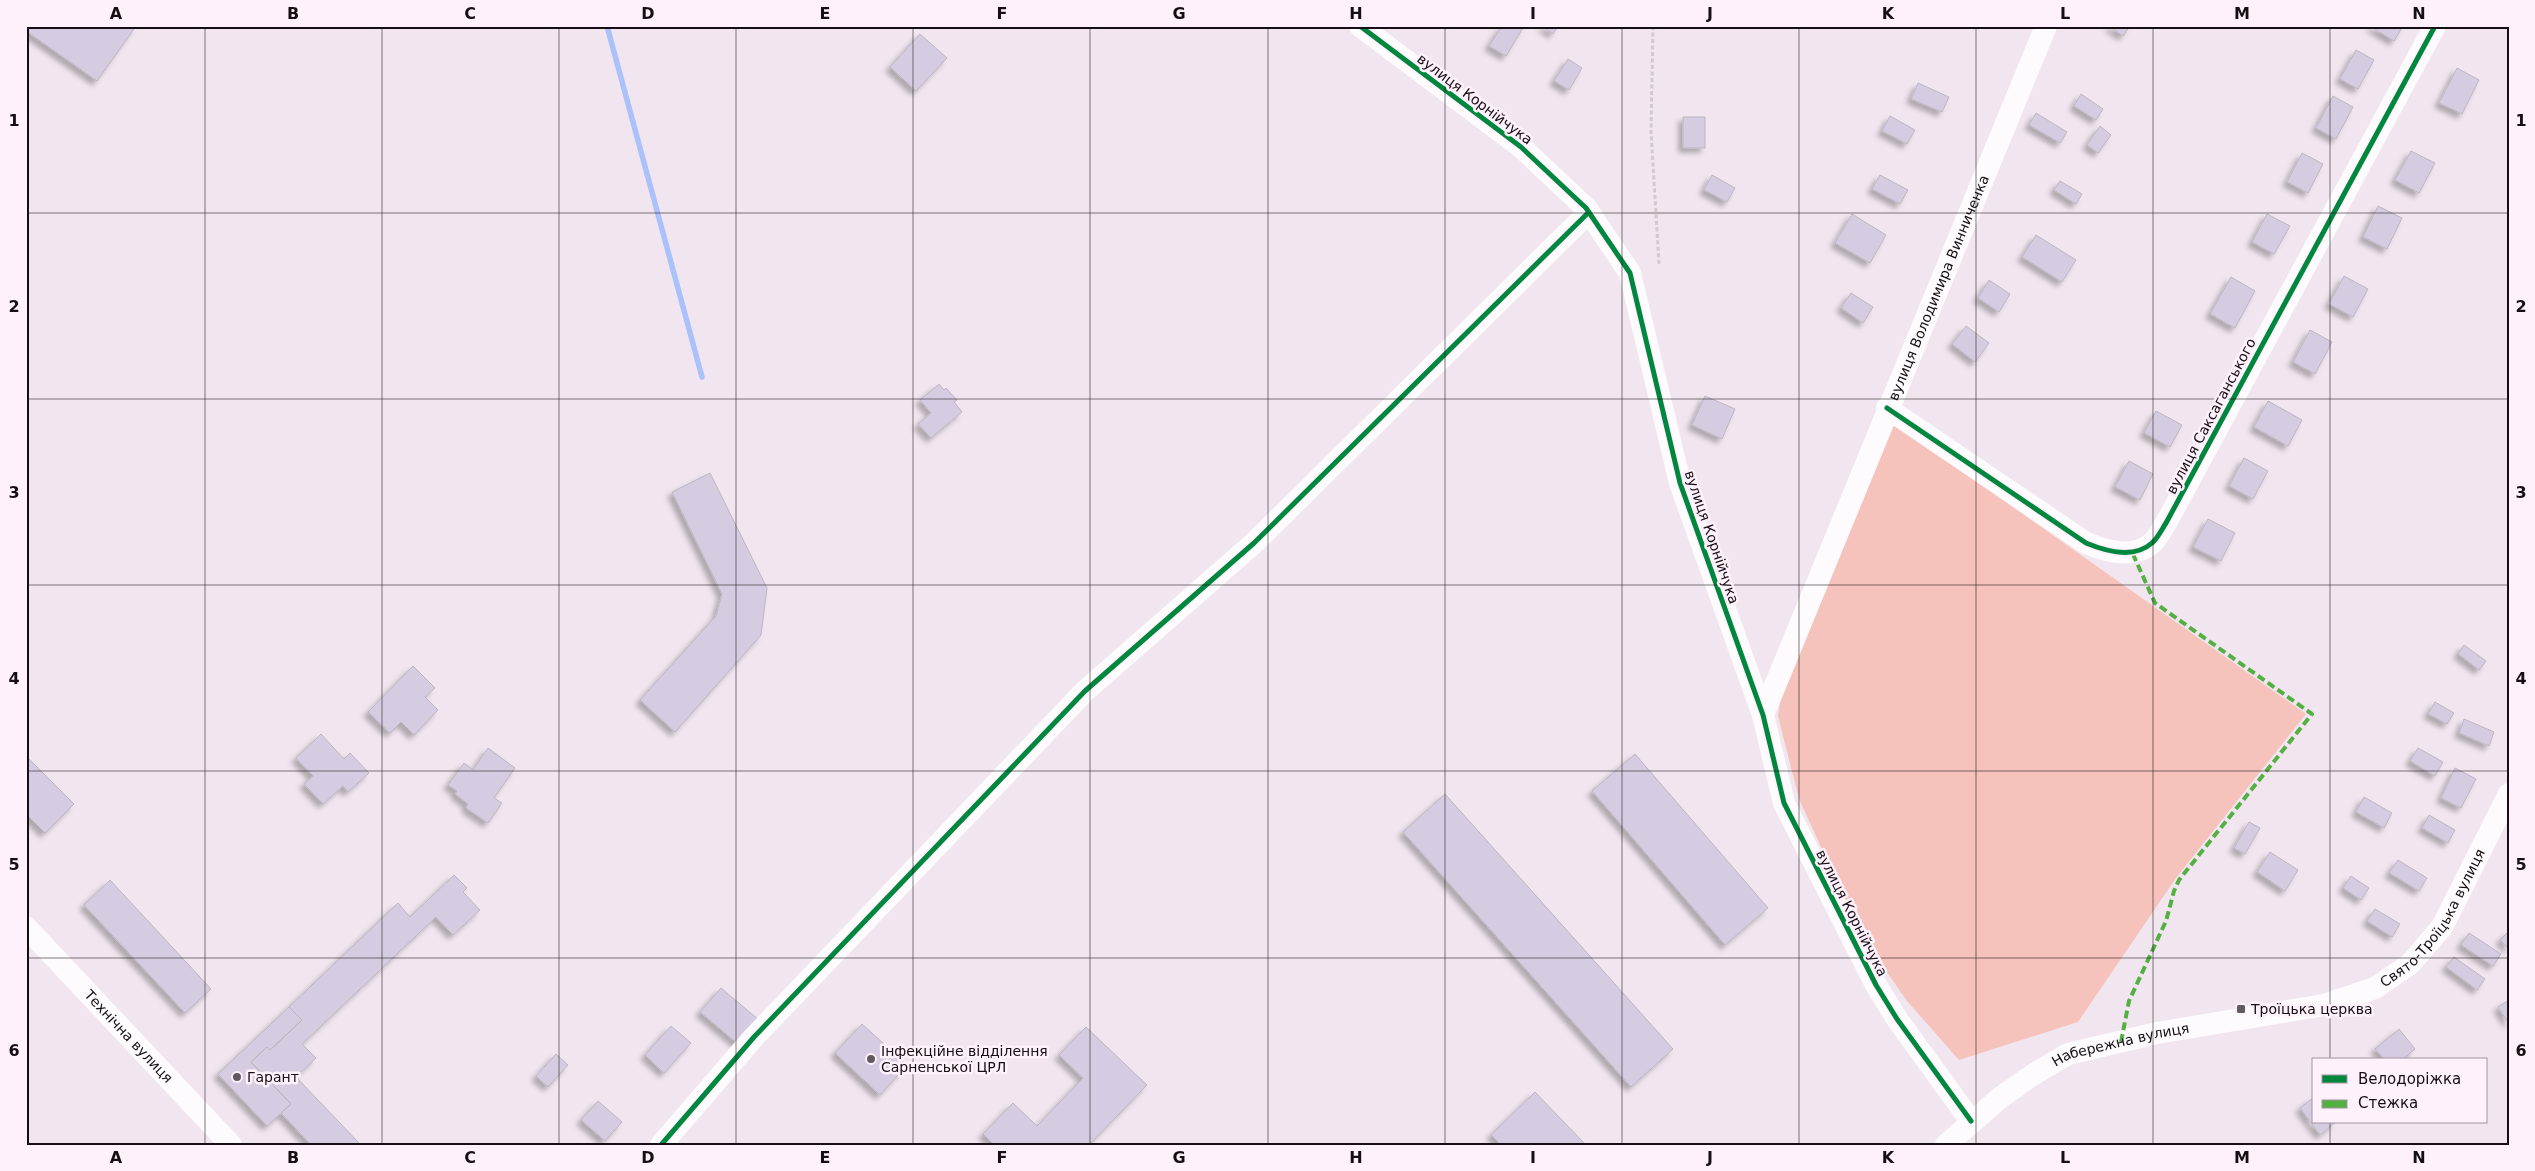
<svg xmlns="http://www.w3.org/2000/svg" width="2535" height="1171" font-family="'DejaVu Sans',sans-serif">
  <defs>
    <filter id="shadow"><feDropShadow dx="-4.5" dy="4.5" stdDeviation="2.5" flood-color="#0004"/></filter>
  </defs>
  <rect width="100%" height="100%" fill="#f1e6f0"/>
  <path fill="#f5c3bb" d="M1894 423 2306 714 2176 878 2078 1022 1959 1060 1907 1001 1863 938 1799 799 1778 716 1782 689Z"/>
  <g fill="none" stroke-linecap="round" stroke-linejoin="round">
    <path stroke="#abc1f9" stroke-width="5.5" d="M607 26 702 377"/>
  </g>
  <path fill="#d6cce1" stroke="#bcb6be" filter="url(#shadow)" d="M26 26H136L97 81 26 31Z
    M1502 26H1524L1506 56 1489 46Z
    M1542 26H1558L1553 34Z
    M2109 26H2130L2123 36Z
    M2370 26H2403L2394 41Z
    M920 34 947 58 916 91 890 67Z
    M2356 50 2374 60 2358 89 2340 79Z
    M1568 59 1582 68 1569 90 1554 81Z
    M2457 68 2479 80 2462 114 2439 103Z
    M1918 83 1949 97 1942 112 1911 99Z
    M2081 94 2103 109 2096 120 2074 106Z
    M2333 96 2353 107 2336 139 2316 128Z
    M2036 113 2067 132 2060 143 2029 125Z
    M1890 116 1915 130 1907 144 1882 131Z
    M1683 117H1705V148H1683Z
    M2100 126 2111 135 2098 153 2087 145Z
    M2411 151 2435 163 2419 193 2395 180Z
    M2302 153 2323 164 2308 193 2287 182Z
    M1712 175 1735 188 1727 202 1704 190Z
    M1880 175 1908 190 1900 204 1872 189Z
    M2060 181 2082 194 2076 204 2054 190Z
    M2378 206 2402 218 2387 249 2363 237Z
    M1852 214 1886 235 1870 263 1835 243Z
    M2267 214 2290 226 2274 254 2252 242Z
    M2036 235 2076 260 2062 282 2022 257Z
    M2344 276 2368 289 2353 317 2329 304Z
    M2231 277 2255 291 2235 328 2210 314Z
    M1989 280 2010 294 1999 312 1978 298Z
    M1851 293 1873 307 1863 323 1841 308Z
    M1966 326 1989 343 1975 362 1952 344Z
    M2310 330 2332 342 2315 374 2293 362Z
    M939 384 944 390 946 388 957 400 954 402 962 412 931 438 918 424 931 413 920 400Z
    M1705 396 1735 409 1722 439 1692 425Z
    M2268 401 2302 420 2288 446 2254 427Z
    M2156 411 2182 425 2170 447 2144 433Z
    M2244 458 2268 471 2253 499 2229 486Z
    M2129 461 2153 474 2140 500 2115 487Z
    M710 473 767 588 761 635 675 732 640 700 716 616 722 594 672 492Z
    M2208 519 2235 533 2221 561 2193 547Z
    M2464 645 2486 661 2479 670 2458 654Z
    M413 666 435 688 425 697 438 710 414 735 401 722 390 733 368 712Z
    M2435 702 2454 713 2447 724 2428 714Z
    M2464 719 2494 732 2489 746 2459 733Z
    M321 734 344 759 350 753 369 773 348 792 343 786 323 804 304 784 313 776 296 758Z
    M488 748 515 768 494 798 502 803 488 823 466 808 468 804 455 794 457 791 448 785 464 763 473 770Z
    M2418 748 2443 762 2435 776 2410 761Z
    M1635 754 1768 908 1725 945 1592 791Z
    M26 756 74 804 45 833 26 814Z
    M2455 768 2476 779 2461 808 2441 798Z
    M1445 794 1673 1049 1631 1087 1403 832Z
    M2364 797 2392 813 2384 828 2356 812Z
    M2429 815 2455 830 2448 843 2422 828Z
    M2249 822 2260 828 2245 854 2234 848Z
    M2270 852 2298 870 2285 891 2257 872Z
    M2398 860 2427 878 2419 891 2389 873Z
    M454 875 467 888 463 892 480 910 453 935 436 917 302 1044 316 1058 296 1077 361 1145H311L281 1113 291 1104 251 1062 267 1047 270 1050 302 1020 289 1007 398 903 410 917Z
    M2351 876 2369 888 2361 900 2343 888Z
    M110 880 211 989 185 1013 84 905Z
    M2375 909 2400 924 2392 937 2367 921Z
    M2509 931V949L2500 940Z
    M2469 933 2501 954 2493 966 2461 945Z
    M2454 957 2485 979 2477 990 2446 967Z
    M721 988 759 1020 738 1044 700 1012Z
    M2509 1000V1024L2498 1007Z
    M289 1007 302 1020 270 1050 267 1047 251 1062 291 1104 267 1126 218 1074Z
    M862 1024 907 1065 880 1095 835 1053Z
    M671 1026 691 1043 664 1073 645 1055Z
    M1086 1027 1147 1085 1089 1145H994L983 1134 1013 1103 1037 1126 1083 1078 1059 1055Z
    M2399 1029 2415 1049 2402 1060H2385L2375 1049Z
    M556 1054 568 1065 548 1087 536 1076Z
    M1535 1092 1586 1145H1501L1491 1135Z
    M2314 1097V1122H2336L2320 1135 2300 1108Z
    M598 1101 622 1122 605 1141 581 1120Z"/>
  <g fill="none" stroke-linecap="round" stroke-linejoin="round">
    <path stroke="#cecacd" stroke-width="3" stroke-dasharray="4 2.5" stroke-linecap="butt" d="M1653 26 1651 131 1659 264"/>
    <g stroke="#fdfbfd" stroke-width="22">
      <path d="M1360 26 1521 147 1586 208 1630 273 1680 483 1763 715 1784 803 1876 985 1897 1019 1971 1121"/>
      <path d="M1887 408 2086 543C2105 551 2134 559 2152 543 2158 538 2162 529 2166 523L2435 26"/>
      <path id="s1" d="M1763 715 2046 26"/>
      <path id="s2" d="M26 927 231 1145"/>
      <path d="M661 1145 754 1037 1085 691 1254 543 1589 212"/>
      <path id="s3" d="M1946 1145 2001 1097 2034 1074 2068 1054 2157 1033 2324 1005 2375 988 2410 964 2442 927 2509 794"/>
    </g>
    <path stroke="#55b044" stroke-width="4" stroke-dasharray="8 4" stroke-linecap="butt" d="M2121 1042 2129 1001 2166 921 2174 891 2179 880 2312 714 2155 603 2132 552"/>
    <defs>
      <path id="cycleway" d="M1360 26 1521 147 1586 208 1630 273 1680 483 1763 715 1784 803 1876 985 1897 1019 1971 1121
        M1887 408 2086 543C2105 551 2134 559 2152 543 2158 538 2162 529 2166 523L2435 26
        M661 1145 754 1037 1085 691 1254 543 1589 212"/>
    </defs>
    <use href="#cycleway" stroke="#fef1fc" stroke-width="8"/>
    <use href="#cycleway" stroke="#00873e" stroke-width="5"/>
  </g>
  <path fill="none" stroke="#150e14" stroke-width="1" stroke-opacity="0.55" d="M205 26V1145M382 26V1145M559 26V1145M736 26V1145M913 26V1145M1090 26V1145M1268 26V1145M1445 26V1145M1622 26V1145M1799 26V1145M1976 26V1145M2153 26V1145M2330 26V1060M26 213H2509M26 399H2509M26 585H2509M26 771H2509M26 958H2509M2330 1122V1145"/>
  <g fill="#625a61" stroke="#fef1fc" stroke-width="2">
    <rect x="2236" y="1004" width="10" height="10" rx="2.5"/>
    <circle cx="871" cy="1059" r="5"/>
    <circle cx="237" cy="1077" r="5"/>
  </g>
  <g text-anchor="middle" stroke-width="5" stroke-linejoin="round" paint-order="stroke">
    <g font-size="14" fill="#150e14" stroke="#fef1fc">
      <text transform="translate(1475 99) rotate(37)" y="5">вулиця Корнійчука</text>
      <text dy="5" stroke="none"><textPath href="#s1" startOffset="462">вулиця Володимира Винниченка</textPath></text>
      <text transform="translate(2211 416) rotate(-62)" y="5">вулиця Саксаганського</text>
      <text transform="translate(1712 537) rotate(71)" y="5">вулиця Корнійчука</text>
      <text transform="translate(1852 913) rotate(63)" y="5">вулиця Корнійчука</text>
      <text dy="5" stroke="none"><textPath href="#s3" startOffset="560">Свято-Троїцька вулиця</textPath></text>
      <text dy="5" stroke="none"><textPath href="#s2" startOffset="150">Технічна вулиця</textPath></text>
      <text dy="5" stroke="none"><textPath href="#s3" startOffset="206">Набережна вулиця</textPath></text>
    </g>
    <g font-size="14" fill="#150e14" stroke="#fef1fc" text-anchor="start">
      <text x="2251" y="1014">Троїцька церква</text>
      <text x="881" y="1056">Інфекційне відділення<tspan x="881" dy="16">Сарненської ЦРЛ</tspan></text>
      <text x="247" y="1082">Гарант</text>
    </g>
  </g>
  <rect width="2535" height="1171" fill="none" stroke="#fef1fc" stroke-width="55"/>
  <rect x="2312" y="1058" width="175" height="65" fill="#fef1fc" stroke="#a1969f"/>
  <rect x="2322" y="1075" width="25" height="8" fill="#00873e" stroke="#a1969f"/>
  <text x="2358" y="1084" font-size="15" fill="#150e14">Велодоріжка</text>
  <rect x="2322" y="1100" width="25" height="8" fill="#55b044" stroke="#a1969f"/>
  <text x="2358" y="1108" font-size="15" fill="#150e14">Стежка</text>
  <rect x="28" y="28" width="2480" height="1116" fill="none" stroke="#150e14" stroke-width="2"/>
  <g font-size="16" text-anchor="middle" font-weight="bold" fill="#150e14">
    <text x="116" y="19">A</text>
    <text x="293" y="19">B</text>
    <text x="470" y="19">C</text>
    <text x="648" y="19">D</text>
    <text x="825" y="19">E</text>
    <text x="1002" y="19">F</text>
    <text x="1179" y="19">G</text>
    <text x="1356" y="19">H</text>
    <text x="1533" y="19">I</text>
    <text x="1710" y="19">J</text>
    <text x="1888" y="19">K</text>
    <text x="2065" y="19">L</text>
    <text x="2242" y="19">M</text>
    <text x="2419" y="19">N</text>
    <text x="14" y="126">1</text>
    <text x="2521" y="126">1</text>
    <text x="14" y="312">2</text>
    <text x="2521" y="312">2</text>
    <text x="14" y="498">3</text>
    <text x="2521" y="498">3</text>
    <text x="14" y="684">4</text>
    <text x="2521" y="684">4</text>
    <text x="14" y="870">5</text>
    <text x="2521" y="870">5</text>
    <text x="14" y="1056">6</text>
    <text x="2521" y="1056">6</text>
    <text x="116" y="1163">A</text>
    <text x="293" y="1163">B</text>
    <text x="470" y="1163">C</text>
    <text x="648" y="1163">D</text>
    <text x="825" y="1163">E</text>
    <text x="1002" y="1163">F</text>
    <text x="1179" y="1163">G</text>
    <text x="1356" y="1163">H</text>
    <text x="1533" y="1163">I</text>
    <text x="1710" y="1163">J</text>
    <text x="1888" y="1163">K</text>
    <text x="2065" y="1163">L</text>
    <text x="2242" y="1163">M</text>
    <text x="2419" y="1163">N</text>
  </g>
</svg>
